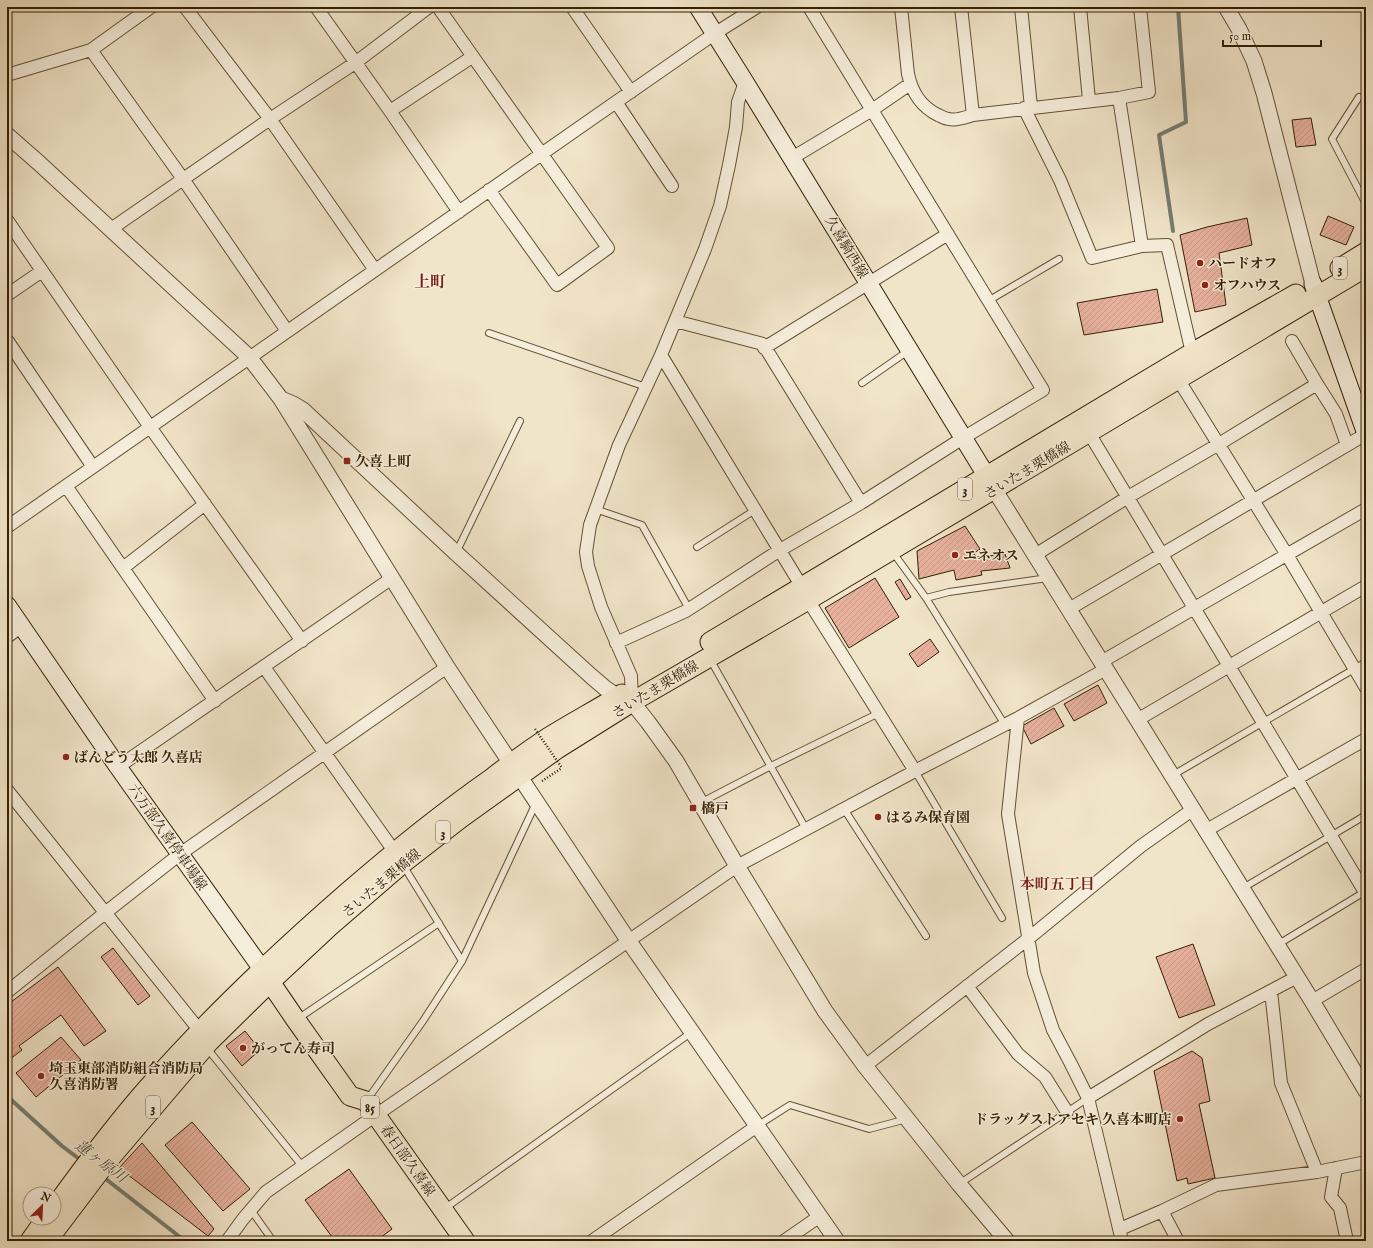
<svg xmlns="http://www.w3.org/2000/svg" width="1373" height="1248" font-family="'IM FELL English','Noto Serif JP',serif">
  <defs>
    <pattern id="building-hatch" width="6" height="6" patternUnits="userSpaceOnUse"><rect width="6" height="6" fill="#e7b19e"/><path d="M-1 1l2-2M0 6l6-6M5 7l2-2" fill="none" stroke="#c79886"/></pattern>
  </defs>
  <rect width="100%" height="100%" fill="#f1e5c9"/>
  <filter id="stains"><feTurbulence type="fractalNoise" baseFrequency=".005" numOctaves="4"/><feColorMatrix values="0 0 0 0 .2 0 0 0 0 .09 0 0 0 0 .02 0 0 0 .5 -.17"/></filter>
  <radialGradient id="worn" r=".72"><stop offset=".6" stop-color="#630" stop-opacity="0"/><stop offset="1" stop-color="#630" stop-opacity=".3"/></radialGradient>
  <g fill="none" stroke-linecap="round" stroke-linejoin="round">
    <path stroke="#747e74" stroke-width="4" d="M1173 231 1159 135 1186 122 1178 7
      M7 1096 62 1146 82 1161
      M102 1176 185 1241"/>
  </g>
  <path fill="url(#building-hatch)" stroke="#342003" d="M1311 118 1316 145 1296 147 1292 120Z
    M1328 216 1354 227 1346 245 1320 235Z
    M1247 218 1252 245 1219 253 1226 305 1195 312 1180 235 1207 227Z
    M1157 289 1163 322 1084 335 1077 303Z
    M965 526 980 549 974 553 976 557 1005 554 1010 568 981 571 982 575 956 580 954 570 919 579 917 551Z
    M875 578 899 617 849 648 825 608Z
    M900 579 911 597 906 600 895 582Z
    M930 639 939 652 918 667 909 654Z
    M1098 685 1107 703 1074 721 1064 704Z
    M1054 708 1064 726 1031 744 1022 726Z
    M1193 944 1215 1005 1179 1018 1156 957Z
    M113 948 150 996 138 1005 101 957Z
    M58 967 106 1031 84 1046 61 1015 19 1046 22 1050 10 1059 7 1055V1005Z
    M245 1031 260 1050 242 1066 226 1046Z
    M61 1037 81 1060 36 1097 16 1073Z
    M1192 1051 1202 1058 1210 1101 1199 1104 1215 1178 1188 1184 1187 1178 1177 1181 1154 1071Z
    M192 1122 250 1189 223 1211 165 1145Z
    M142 1143 214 1229 208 1236 119 1168Z
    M349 1169 392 1229 376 1241H335L305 1200Z"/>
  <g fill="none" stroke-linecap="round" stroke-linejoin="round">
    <defs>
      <path id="service" d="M1359 97 1332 139 1366 204
        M988 301 1059 259
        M489 333 646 387
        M862 383 908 351
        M595 509 642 525 689 609
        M697 547 755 510
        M892 551 926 598 1005 725
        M456 553 520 421
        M926 598 949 592 1048 578
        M710 659 806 829
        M915 771 1002 918
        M1173 775 1366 662
        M700 803 771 766 879 713
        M844 809 926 936
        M403 865 462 961
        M1243 888 1366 815
        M1277 945 1366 891
        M299 1018 439 923
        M206 1047 303 1167
        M367 1100 423 1021 462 961 536 803
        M757 1126 790 1105 869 1129 907 1119
        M959 1184 1088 1098
        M444 1209 692 1032
        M251 1210 273 1241"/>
      <path id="minor" d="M185 7 270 119 375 270
        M316 7 390 111 459 212
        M438 7 608 248 557 285 489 190
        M572 7 631 92
        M901 7 908 74C912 92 920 106 938 115 941 116 945 119 949 119 957 121 966 117 973 115L1119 98 1142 246 1167 245 1192 353 1190 358
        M961 7 973 115
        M1021 7 1031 107
        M1080 7 1089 100
        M91 50 183 179 287 331
        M7 75 91 50 151 7
        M1119 98 1149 92 1140 7
        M616 102 672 186
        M1024 108 1060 180 1092 258 1142 246
        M390 111 472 57
        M792 158 872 110 910 84
        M7 220 150 427 302 641
        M111 229 270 119 355 63 429 7
        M7 295 42 271
        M675 321 763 344 861 503
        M7 340 93 467
        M1292 341 1317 384 1336 414 1347 445
        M764 348 948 234
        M661 355 802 587 808 600 915 771
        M1182 374 1178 379 1287 555 1366 688
        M1089 433 1366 894
        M66 486 215 701
        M7 527 616 102 714 34 757 7
        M1035 555 1128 497 1219 444 1317 384
        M123 568 205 504
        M1069 609 1366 434
        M616 643 686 611 780 550 861 503 963 438 1043 390 809 7
        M1101 662 1366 509
        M264 667 394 851
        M632 702 631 676 601 607 588 566 586 552 590 525 619 445 661 355 705 249 720 206 729 165 736 127 738 102 745 82
        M1018 718 1008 814 1034 973 1053 1030 1071 1064 1088 1098 1122 1241
        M1137 720 1366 586
        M118 767 392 578
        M7 790 200 1031
        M1205 831 1366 739
        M967 986 1018 1054 1045 1077 1067 1112
        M7 992 105 913 180 854 447 667
        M1312 1001 1366 969
        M865 1066 1029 938 1141 846 1192 810
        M1088 1098 1208 1024 1297 977
        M1336 1168 1331 1197 1340 1208 1347 1241
        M1317 1172 1366 1162
        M1162 1211 1178 1241
        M1120 1229 1162 1211 1216 1185 1317 1172 1281 1083 1271 991
        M227 1241 243 1219 266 1192 376 1115 737 866 915 771 1018 718 1106 669
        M592 1241 757 1126
        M784 1241 820 1216"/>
      <path id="tertiary" d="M1226 7 1239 29 1254 61 1264 93 1313 284
        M7 135 39 163 249 357 281 399 447 667 628 940 837 1241
        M281 399 293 404 303 410 456 553 591 676 605 688 618 697 632 702 648 722 676 761 737 866 825 1011 865 1066 959 1184 1007 1241
        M994 489 1312 1001 1366 1091
        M7 635 21 625"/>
      <path id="secondary" d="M698 7 745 82 994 488
        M1313 284 1366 434
        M7 605 118 767 262 969"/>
      <path id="primary" d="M1340 268 1366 252
        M710 642 1192 353 1296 294
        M264 973 296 1020 350 1096 366 1101 465 1241
        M54 1208C85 1165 117 1122 152 1083 213 1014 280 951 349 891 395 851 442 813 492 778 510 764 529 750 549 737 573 722 598 709 622 694
        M30 1241 46 1218
        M47 1241 106 1163 209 1042 270 982 330 926 403 863 461 818 557 749 632 702 808 600 1366 267"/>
    </defs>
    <use href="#service" stroke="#635134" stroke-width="8"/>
    <use href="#minor" stroke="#635134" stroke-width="14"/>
    <use href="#tertiary" stroke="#635134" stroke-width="17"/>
    <use href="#secondary" stroke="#342003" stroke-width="19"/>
    <use href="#primary" stroke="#342003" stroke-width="21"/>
    <path stroke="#342003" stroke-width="2.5" stroke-dasharray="1 2" stroke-linecap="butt" d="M542 781 562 768"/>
    <use href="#service" stroke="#f6eedc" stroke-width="6"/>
    <use href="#minor" stroke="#f6eedc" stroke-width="12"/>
    <use href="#tertiary" stroke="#f6eedc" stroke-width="15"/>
    <use href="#secondary" stroke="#f6eedc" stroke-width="17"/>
    <use href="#primary" stroke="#f1e5c9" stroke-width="19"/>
    <path stroke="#342003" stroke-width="2.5" stroke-dasharray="1 2" stroke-linecap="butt" d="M535 729 562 768"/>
  </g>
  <g fill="#8f2418" stroke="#f6eedc" stroke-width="1.5">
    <circle cx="1200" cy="263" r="4"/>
    <circle cx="1205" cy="285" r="4"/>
    <rect x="343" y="457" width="8" height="8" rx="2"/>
    <circle cx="955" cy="555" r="4"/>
    <circle cx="66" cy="757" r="4"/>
    <rect x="689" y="804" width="8" height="8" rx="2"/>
    <circle cx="878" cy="817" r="4"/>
    <circle cx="243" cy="1048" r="4"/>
    <circle cx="41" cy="1076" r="4"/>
    <circle cx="1180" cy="1119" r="4"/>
  </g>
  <g text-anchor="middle" stroke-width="3" stroke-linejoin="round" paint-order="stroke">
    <g fill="#f6eedc" stroke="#6e5e44" stroke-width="1">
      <rect x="1333" y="257" width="14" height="22" rx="3"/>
      <rect x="958" y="478" width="14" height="22" rx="3"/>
      <rect x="436" y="821" width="14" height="22" rx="3"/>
      <rect x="146" y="1096" width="14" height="22" rx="3"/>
      <rect x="361" y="1096" width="18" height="22" rx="3"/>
    </g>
    <g font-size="13" font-weight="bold" fill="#342003">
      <text x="1340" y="273">3</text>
      <text x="965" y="494">3</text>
      <text x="443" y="837">3</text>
      <text x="153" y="1112">3</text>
      <text x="370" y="1112">85</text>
    </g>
    <g font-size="14" fill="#342003" stroke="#f6eedc">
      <text transform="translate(847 247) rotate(59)" y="5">久喜騎西線</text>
      <text transform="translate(1027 470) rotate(-31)" y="5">さいたま栗橋線</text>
      <text transform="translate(655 689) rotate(-31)" y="5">さいたま栗橋線</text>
      <text transform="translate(168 837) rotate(55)" y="5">六万部久喜停車場線</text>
      <text transform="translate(381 883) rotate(-40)" y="5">さいたま栗橋線</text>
      <text transform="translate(408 1160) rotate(55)" y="5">春日部久喜線</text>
    </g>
    <g font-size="14" font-weight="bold" fill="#342003" stroke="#f6eedc" text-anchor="start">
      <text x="1208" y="268">ハードオフ</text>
      <text x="1213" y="290">オフハウス</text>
      <text x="355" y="466">久喜上町</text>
      <text x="963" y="560">エネオス</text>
      <text x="74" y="762">ばんどう太郎 久喜店</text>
      <text x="701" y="813">橋戸</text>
      <text x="886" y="822">はるみ保育園</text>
      <text x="251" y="1053">がってん寿司</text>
      <text x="49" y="1073">埼玉東部消防組合消防局<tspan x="49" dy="16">久喜消防署</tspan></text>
      <text x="1172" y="1124" text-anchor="end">ドラッグストアセキ 久喜本町店</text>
    </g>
    <g font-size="15" font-weight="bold" fill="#7a1f14" stroke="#f6eedc">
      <text x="1057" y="889">本町五丁目</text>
    </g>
    <g font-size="15" font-style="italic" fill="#544f3b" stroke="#f6eedc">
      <text transform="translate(101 1161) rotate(37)" y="5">蓮ヶ原川</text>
    </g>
    <g font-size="16" font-weight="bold" fill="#7a1f14" stroke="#f6eedc">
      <text x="430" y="287">上町</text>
    </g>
  </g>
  <rect width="1373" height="1248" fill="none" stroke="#f1e5c9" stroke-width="24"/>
  <rect x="8" y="8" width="1357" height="1232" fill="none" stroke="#342003" stroke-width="2"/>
  <rect x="12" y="12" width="1349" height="1224" fill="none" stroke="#342003"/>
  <g transform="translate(42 1206) rotate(24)"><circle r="19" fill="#f6eedc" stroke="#a89c85"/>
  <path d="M0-3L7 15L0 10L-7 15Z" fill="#8f2418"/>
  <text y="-6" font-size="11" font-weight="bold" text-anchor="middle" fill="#342003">N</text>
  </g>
  <path d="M1223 40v6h98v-6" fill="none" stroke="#342003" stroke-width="2"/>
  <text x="1229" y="40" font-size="12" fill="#342003" stroke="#f6eedc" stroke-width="3" paint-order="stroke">50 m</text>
  <rect width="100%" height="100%" filter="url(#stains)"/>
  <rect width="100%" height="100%" fill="url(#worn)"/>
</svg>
